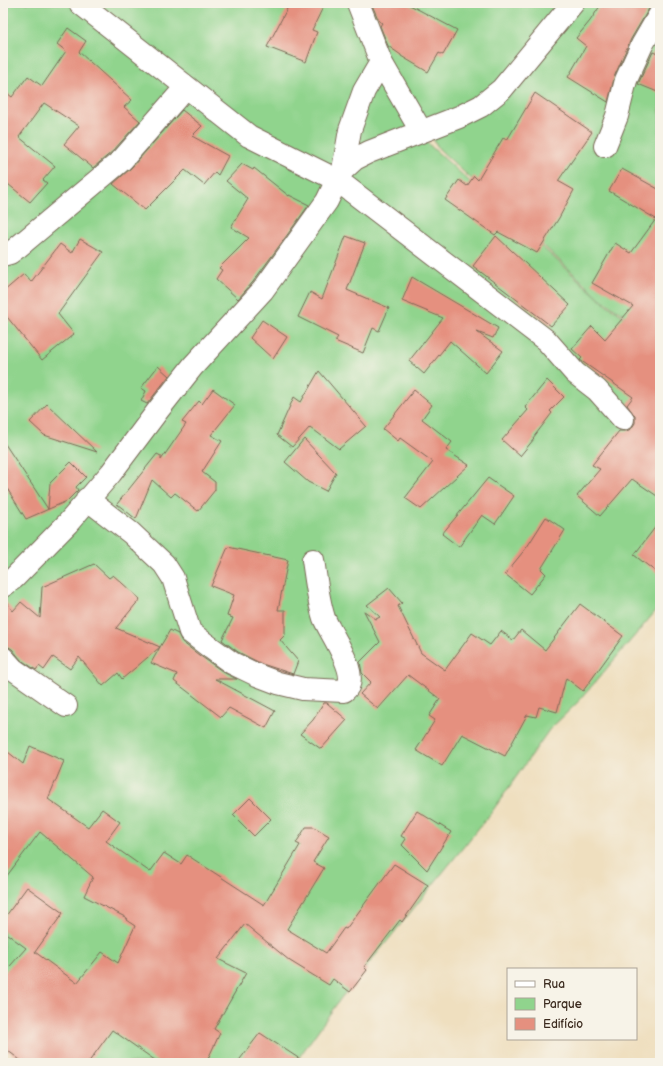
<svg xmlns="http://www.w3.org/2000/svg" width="663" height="1066" font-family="'Balsamiq Sans',sans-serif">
  <rect width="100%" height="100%" fill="#f7f3e8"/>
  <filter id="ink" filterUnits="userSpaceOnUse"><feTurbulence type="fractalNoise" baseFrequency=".025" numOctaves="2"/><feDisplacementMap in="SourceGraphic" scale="8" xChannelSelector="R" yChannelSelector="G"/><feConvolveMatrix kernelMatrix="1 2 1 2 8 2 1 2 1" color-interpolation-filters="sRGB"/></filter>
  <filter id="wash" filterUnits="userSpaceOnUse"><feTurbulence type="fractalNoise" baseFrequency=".012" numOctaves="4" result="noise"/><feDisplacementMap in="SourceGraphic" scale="16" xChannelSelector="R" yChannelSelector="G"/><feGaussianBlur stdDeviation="0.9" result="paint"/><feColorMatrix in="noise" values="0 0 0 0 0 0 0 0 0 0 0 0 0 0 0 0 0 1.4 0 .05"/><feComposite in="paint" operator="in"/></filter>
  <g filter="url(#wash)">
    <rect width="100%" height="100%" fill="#efdfbf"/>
    <path fill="#90d48d" stroke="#667f56" d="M3 3H353L425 141 603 302 660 342V606L579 701 549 730 491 813 341 998 295 1063H65L3 1020Z
      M363 3H660V339L601 299 439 149 391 68Z"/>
    <g id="blocks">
      <path fill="#e5907f" d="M290 3H325L312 30 317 32 306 62 267 47Z
        M371 3H406L457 30 443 55 439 53 428 72 401 56V55L388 46 380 26 382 23 379 21Z
        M602 3H644L650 7 631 39 615 75 608 102 568 77 586 46 576 38 590 21Z
        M68 28 86 41 79 52 132 100 124 107 140 121 113 151 93 168 64 144 79 126 44 103 19 137 55 166 43 180 47 183 30 202 3 180V90L12 97 28 76 42 86 66 51 57 44Z
        M653 52 660 55V93L638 84Z
        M535 93 592 132 558 181 574 190 559 218 537 253 498 232 495 235 445 200 459 180 467 186 474 176 478 180 503 138 507 140Z
        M182 110 202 126 192 136 228 156 218 175 215 172 204 185 185 170 145 210 113 184 131 168Z
        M242 164 253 170 254 168 289 196V195L309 205 253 282 238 299 216 279 222 270 219 268 249 238 231 227 248 199 226 181Z
        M622 169 660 190V498L632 479 600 516 577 496 600 469 592 465 619 431H626L631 429 635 423V416L627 405 633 397 580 360 582 358 572 349 592 326 605 339 633 306 592 283 615 243 631 253 656 219 609 191Z
        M346 236 365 243 347 290 389 308 379 331 373 328 363 353 335 341 338 337 298 317 310 292 322 299Z
        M496 236 570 305 551 326 473 266Z
        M80 239 103 252 58 314 74 334 42 360 3 312V292L24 274 31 282 60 244 72 253Z
        M412 277 498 328 493 338 477 332 503 351 486 373 450 341 424 374 409 361 443 318 402 301Z
        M262 320 287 337 273 359 250 338Z
        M158 366 169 376 147 404 141 401 146 391 141 388Z
        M319 371 366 426 339 449 310 427 292 447 277 435 294 397 301 402Z
        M547 380 564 397 550 411 552 413 533 438 534 439 520 456 502 440 528 410 525 407Z
        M213 389 235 405 211 435 222 441 202 472 215 482V490L198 511 175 493 171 497 152 480 136 519 117 504 157 454 161 456V460L186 424 182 422 199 401 202 404Z
        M414 390 432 405 422 419 452 442 446 450 469 465 421 509 405 498 433 462 400 438 398 441 383 429Z
        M47 404 97 452 44 435 30 422Z
        M304 439 336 473 326 491 308 482 285 462Z
        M3 441 48 509 50 483 71 462 86 477 76 487 78 490 67 501 26 519 3 482Z
        M488 478 514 496 495 524 482 515 459 547 442 534Z
        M546 517 565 530 541 569 546 574 530 594 505 574 527 547Z
        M660 521V575L634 555Z
        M228 547 288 560 278 610H285V635L280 640 298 661 293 674 262 664 238 652 222 640 233 618 227 616 234 595 211 586Z
        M94 564 109 578 113 575 140 599 116 628 160 647 170 630 178 634 182 642 199 655 225 673 237 679H215L275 711 266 728 229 708 221 717 174 681 177 674 151 663 160 647 122 679 118 673 103 686 79 657 70 669 53 657 44 670 39 666 36 670 21 660 12 649 7 646H3V598L13 611 21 602 40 618 42 587Z
        M389 588 402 603 398 606 421 653 445 670 472 633 490 645 501 631 513 640 521 630 545 650 580 604 623 636 583 691 566 678 557 712 539 707 536 717 527 715 505 756 462 734 442 766 416 750 435 720 429 716 440 699 408 675 378 709 360 694 371 682 362 673 360 662 380 642 364 611 376 619 380 617 367 605Z
        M324 703H327L347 720 321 749 300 734 313 720Z
        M30 746 64 761 48 799 88 827 102 809 120 822 106 841 150 872 164 853 181 864 187 855 264 905 300 845 296 843 306 827H314L329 836 313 862 324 868 287 929 326 953 344 928 346 929 394 864 428 885 402 922 400 920 364 967 367 970 350 992 333 979 329 985 290 961 245 924 218 959 246 973 214 1029 220 1033 206 1063H159L112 1030 88 1063H24L3 1047V974L26 948 3 931V920L27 887 63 913 35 952 77 983 102 952 118 963 135 926 126 920 127 918 84 896 93 877 40 832 3 881V748L23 764Z
        M250 798 271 819 254 836 233 815Z
        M417 811 451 832 427 870 402 845 406 839 401 836Z
        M260 1033 306 1063H237Z"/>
    </g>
  </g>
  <g filter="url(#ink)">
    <use href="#blocks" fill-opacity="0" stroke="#7a6956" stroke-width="1"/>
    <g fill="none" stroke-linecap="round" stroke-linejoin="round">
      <defs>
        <path id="minor" d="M80 3 249 136 337 180 547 341 575 373 597 390 623 419
          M358 3 381 62 421 131
          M605 146 617 116 626 80 642 45 660 14
          M343 170 350 130 364 91 381 62
          M3 255 10 253 18 247 122 160 186 87
          M87 499 131 533 164 564 173 578 190 632 207 645 232 663 257 675 278 683 303 689 344 691C363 677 330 634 324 618 318 600 316 579 313 560
          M3 586 14 578 68 523 111 473 159 409 193 366 263 290 327 201 337 180 343 170 355 159 369 152 459 117 481 106 502 89 573 3
          M3 658 13 669 66 706"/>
      </defs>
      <use href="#minor" stroke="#7a6956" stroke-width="24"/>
      <use href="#minor" stroke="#fff" stroke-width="22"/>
    </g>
  </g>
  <rect width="663" height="1066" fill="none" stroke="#f7f3e8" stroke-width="16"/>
  <rect x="507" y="968" width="130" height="72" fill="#f7f3e8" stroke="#aca397"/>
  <rect x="515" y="981" width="20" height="6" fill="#ffffff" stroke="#aca397"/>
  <text x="543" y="988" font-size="12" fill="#3b2a1e">Rua</text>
  <rect x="515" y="998" width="20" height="12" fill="#90d48d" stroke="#aca397"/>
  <text x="543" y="1008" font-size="12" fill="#3b2a1e">Parque</text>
  <rect x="515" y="1018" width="20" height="12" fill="#e5907f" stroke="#aca397"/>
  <text x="543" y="1028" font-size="12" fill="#3b2a1e">Edifício</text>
</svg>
